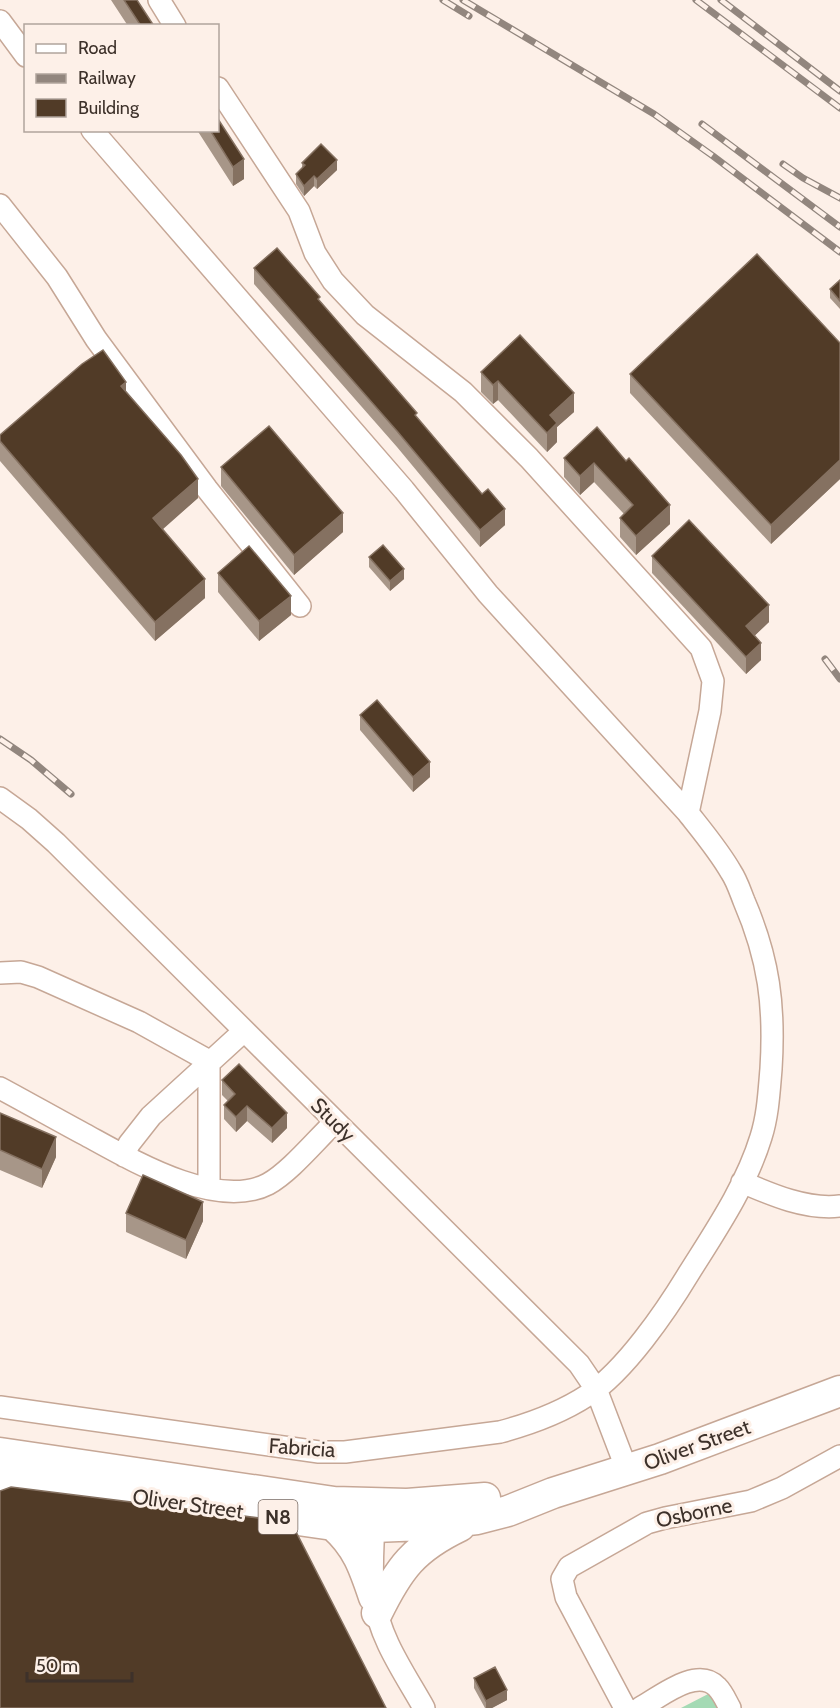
<svg xmlns="http://www.w3.org/2000/svg" width="840" height="1708" font-family="Cabin,sans-serif">
  <rect width="100%" height="100%" fill="#fdf0e8"/>
  <path fill="#a4dab4" d="M712 1692 720 1708H681Z"/>
  <g fill="none" stroke-linecap="round" stroke-linejoin="round">
    <defs>
      <path id="minor" d="M159 0 175 26
        M0 21 26 56
        M218 88 299 211 315 253 333 281 365 315 463 392 529 458 701 648 713 681 710 711 688 813
        M0 205 57 277 96 339 207 489 300 606
        M0 798 29 819 56 843 579 1364 596 1389 627 1470
        M0 973 21 972 38 977 139 1022 209 1061V1188
        M0 1088C28 1103 56 1119 84 1134 130 1159 216 1211 268 1184 290 1172 316 1140 335 1122
        M124 1156 129 1144 151 1116 244 1031
        M742 1182C772 1195 807 1210 840 1206
        M0 1407 319 1452H345L500 1432C530 1424 562 1412 588 1395 625 1371 666 1311 689 1273 716 1230 746 1186 761 1137 768 1115 769 1092 771 1069 775 1006 769 959 744 901 740 891 737 881 731 872 719 851 703 832 688 813L488 594 404 490 92 130
        M374 1513C374 1541 370 1570 374 1598 379 1638 405 1674 424 1708
        M625 1708 566 1597 562 1579 569 1567 647 1523 665 1518 751 1501 782 1488 840 1456
        M640 1708C660 1697 697 1666 717 1687 723 1693 726 1701 730 1708"/>
      <path id="highway" d="M0 1453 334 1502 407 1504 485 1498
        M0 1477 333 1525 374 1527 423 1525 477 1519 508 1511 553 1493 660 1459 840 1391
        M333 1525C357 1546 364 1567 374 1597
        M377 1613C399 1568 414 1548 460 1526"/>
    </defs>
    <use href="#minor" stroke="#c6a796" stroke-width="24"/>
    <use href="#highway" stroke="#c6a796" stroke-width="33"/>
    <use href="#minor" stroke="#fff" stroke-width="21"/>
    <use href="#highway" stroke="#fff" stroke-width="30"/>
    <defs>
      <path id="rail" d="M443 0 469 16
        M463 0 654 114 713 156 840 252
        M696 0 840 108
        M721 0 840 91
        M702 124 840 227
        M783 164 803 178 840 198
        M825 659 840 679
        M0 739 31 760 71 794"/>
    </defs>
    <use href="#rail" stroke="#92867e" stroke-width="7"/>
    <use href="#rail" stroke="#fdf0e8" stroke-width="4.5" stroke-dasharray="14" stroke-linecap="butt"/>
  </g>
  <path fill="#a79688" d="M111 0H137L154 26H128Z
    M197 130H218L244 179 233 186Z
    M302 163 337 170 317 189 314 186 304 196 296 184V174L302 168Z
    M254 268 320 301 417 418 505 525 480 547 397 447 254 284Z
    M840 280V309L830 298V289Z
    M840 343V479L771 544 630 393V374Z
    M481 372 574 412 557 427V442L547 452 498 400 493 404 481 392Z
    M126 392 198 498 162 529 205 598 155 641 0 461V435Z
    M597 427 670 524 636 555 620 537V518L624 514 594 482 580 495 564 477V458Z
    M221 467 343 532 294 575 221 486Z
    M652 556 769 622 754 636 761 660 746 674 652 573Z
    M369 557 404 579 390 591 369 567Z
    M218 573 291 615 259 641 218 592Z
    M360 715 430 777 413 792 360 730Z
    M222 1080 287 1128 272 1143 247 1121 236 1132 224 1119V1105L228 1101 222 1095Z
    M0 1113 56 1157 42 1188 0 1170Z
    M126 1213 203 1221 186 1259 126 1232Z
    M474 1678 507 1700 492 1708H485L474 1688Z"/>
  <path fill="#857161" d="M244 159V179L233 186V167Z
    M337 160V170L317 189V179Z
    M314 176V186L304 196V186Z
    M498 381V400L493 404V385Z
    M126 382V401L121 386Z
    M574 393V412L557 427V442L547 452V433L550 415Z
    M840 460V479L771 544V525Z
    M594 463V482L580 495V476Z
    M198 479V498L153 538V518Z
    M670 505V524L636 555V536Z
    M505 509V525L480 547V530Z
    M343 513V532L294 575V555Z
    M404 569V579L390 591V581Z
    M205 579V598L155 641V622Z
    M291 596V615L259 641V621Z
    M769 605V622L746 644V626Z
    M761 643V660L746 674V657Z
    M430 762V777L413 792V777Z
    M247 1106V1121L236 1132V1117Z
    M287 1113V1128L272 1143V1128Z
    M56 1137V1157L42 1188V1169Z
    M203 1202V1221L186 1259V1240Z
    M507 1690V1700L492 1708H486V1701Z"/>
  <path fill="#513b27" stroke="#857161" stroke-width="1.5" d="M124 0H137L154 26H141Z
    M218 119 244 159 233 167 210 130H218Z
    M321 144 337 160 317 179 314 176 304 186 296 174 305 165 302 163Z
    M277 248 320 297 318 299 417 413 415 415 482 494 488 489 505 509 480 530 397 431 254 268Z
    M757 254 840 343V460L771 525 630 374Z
    M840 280V301L830 289Z
    M520 335 574 393 550 415 557 423 547 433 498 381 493 385 481 372Z
    M103 350 126 382 121 386 181 455 198 479 153 518 205 579 155 622 0 441V435L82 364Z
    M269 426 343 513 294 555 221 467Z
    M597 427 626 461 629 458 670 505 636 536 620 518 633 505 594 463 580 476 564 458Z
    M689 520 769 605 746 626 761 643 746 657 652 556Z
    M383 545 404 569 390 581 369 557Z
    M249 546 291 596 259 621 218 573Z
    M377 700 430 762 413 777 360 715Z
    M239 1064 287 1113 272 1128 247 1106 236 1117 224 1105 235 1094 222 1080Z
    M0 1113 56 1137 42 1169 0 1150Z
    M143 1175 203 1202 186 1240 126 1213Z
    M11 1487 291 1522 386 1708H0V1491Z
    M495 1667 507 1690 486 1701 474 1678Z"/>
  <g text-anchor="middle" stroke-width="6" stroke-linejoin="round" paint-order="stroke">
    <rect fill="#fdf0e8" stroke="#776a63" stroke-width="1.5" x="258.5" y="1500" width="39" height="34" rx="4.5"/>
    <g font-size="20" font-weight="bold" fill="#3d312a">
      <text x="278" y="1524">N8</text>
    </g>
    <g font-size="21" fill="#3d312a" stroke="#fdf0e8">
      <text transform="translate(333 1120) rotate(45)" y="7">Study</text>
      <text transform="translate(697 1445) rotate(-20)" y="7">Oliver Street</text>
      <text transform="translate(302 1448) rotate(4)" y="7">Fabricia</text>
      <text transform="translate(188 1504) rotate(8)" y="7">Oliver Street</text>
      <text transform="translate(694 1513) rotate(-12)" y="7">Osborne</text>
    </g>
  </g>
  <rect x="24" y="24" width="195" height="108" fill="#fdf0e8" stroke="#b0a49c" stroke-width="1.5"/>
  <rect x="36" y="44" width="30" height="9" fill="#ffffff" stroke="#b0a49c" stroke-width="1.5"/>
  <text x="78" y="54" font-size="18" fill="#3d312a">Road</text>
  <rect x="36" y="74" width="30" height="9" fill="#92867e" stroke="#b0a49c" stroke-width="1.5"/>
  <text x="78" y="84" font-size="18" fill="#3d312a">Railway</text>
  <rect x="36" y="99" width="30" height="18" fill="#513b27" stroke="#b0a49c" stroke-width="1.5"/>
  <text x="78" y="114" font-size="18" fill="#3d312a">Building</text>
  <path d="M27 1672v9h105v-9" fill="none" stroke="#3d312a" stroke-width="3"/>
  <text x="36" y="1672" font-size="18" fill="#3d312a" stroke="#fdf0e8" stroke-width="4.5" paint-order="stroke">50 m</text>
</svg>
